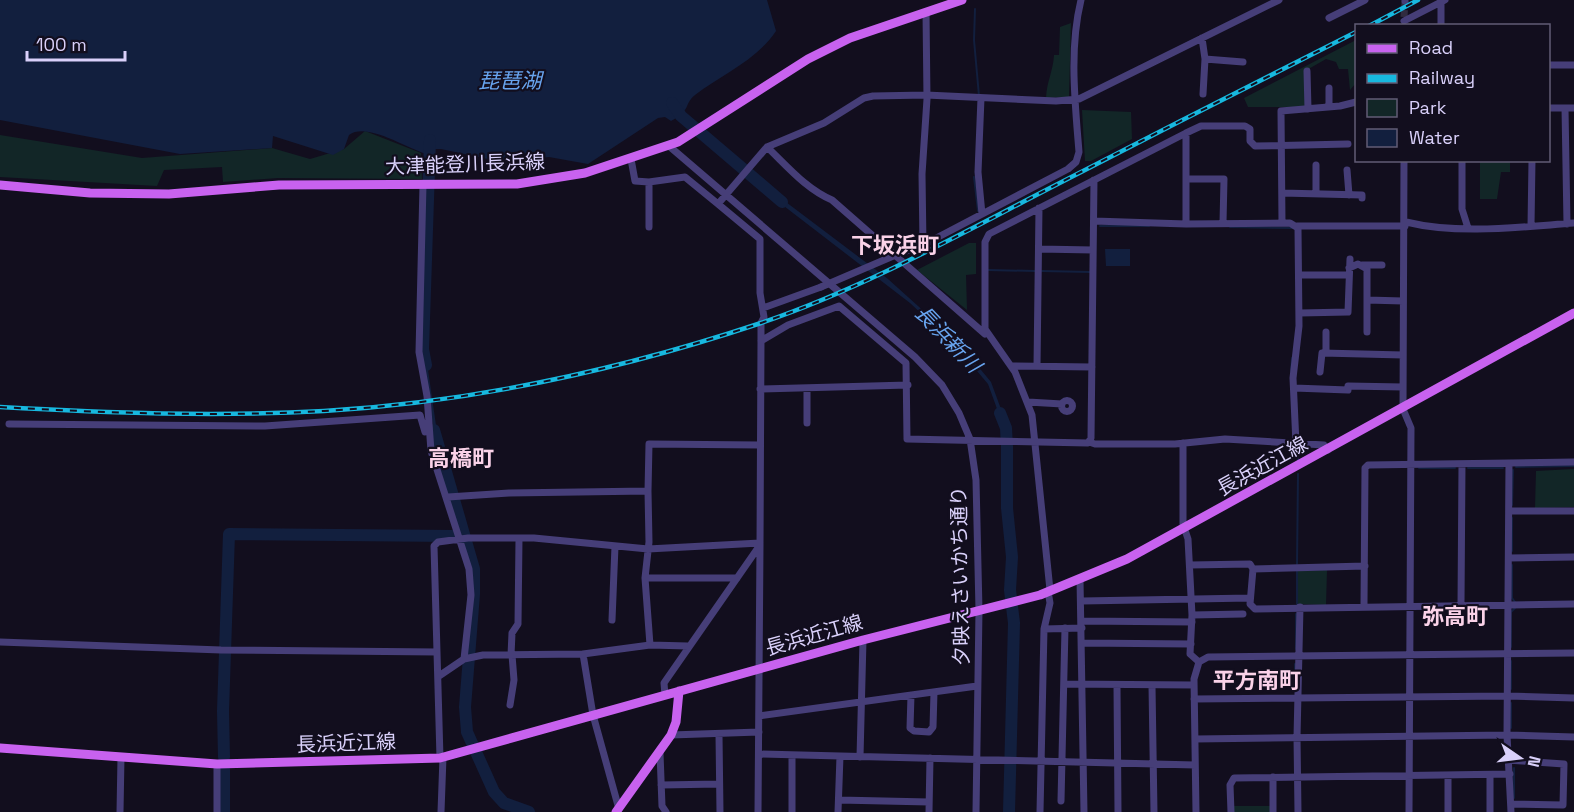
<svg xmlns="http://www.w3.org/2000/svg" width="1574" height="812" font-family="'Space Grotesk','Noto Sans JP',sans-serif">
  <rect width="100%" height="100%" fill="#120e1e"/>
  <path fill="#122627" d="M1071 23 1069 97 1046 98C1047 80 1053 72 1054 55H1059L1060 27Z
    M1356 40V83L1350 90 1348 69H1339L1336 62 1326 59 1305 71V107H1248L1244 98Z
    M1082 110 1131 112 1132 139 1091 161H1085Z
    M365 131 421 153 422 179 278 178 223 182 222 167 164 170 157 186 0 177V135L142 158 272 148 310 159 344 149Z
    M1480 161H1510V172H1501L1497 199H1480Z
    M969 243H976V274L966 275 967 310 917 270Z
    M1574 469V507L1535 508 1536 471Z
    M1327 570 1326 605 1298 604V571Z
    M1234 806H1270V812H1234Z"/>
  <path fill="#121f3e" d="M0 0H767L776 31C757 60 722 74 695 95 683 105 692 110 671 121L665 117 658 118 588 164 549 157 502 162 441 149H434L430 155C410 151 368 121 349 135L344 149 333 155 273 136 272 148 180 154 0 120Z
    M770 190 888 279 958 342 991 382 1008 428H1004L988 384 955 345 910 303 767 193Z
    M1105 249H1130V266H1106Z
    M421 349H425L439 446H436Z"/>
  <g fill="none" stroke-linecap="round" stroke-linejoin="round">
    <path stroke="#121f3e" stroke-width="2" d="M975 9 974 40 979 96
      M974 177 978 211
      M1100 226H1149
      M1230 227 1293 228
      M988 270 1035 271
      M1042 271 1090 272
      M1291 371 1292 358
      M1298 460V447
      M1516 467 1574 466
      M1419 468H1455
      M1468 468H1503
      M1512 505 1513 470
      M1512 551V518
      M1297 564 1298 474
      M1512 565V598L1515 602
      M1297 604V571
      M1511 647V612L1515 608
      M1296 649V614
      M1295 673V664
      M1511 689V661
      M1511 728V703
      M1514 768V798"/>
    <path stroke="#121f3e" stroke-width="12" d="M672 103 681 116 782 202
      M426 365 423 349 430 140
      M1000 413 1006 428 1007 447V508L1012 557 1010 590 1014 623 1009 812
      M434 430 474 569V594L465 707 467 732 494 792 504 803 529 812
      M224 757 223 711 229 534 455 536 462 533
      M224 769V812"/>
    <path stroke="#302b3f" stroke-width="7" stroke-dasharray="7 3.5" stroke-linecap="butt" d="M1404 17 1405 1"/>
    <path stroke="#463e78" stroke-width="7" d="M1405 0V1
      M1441 2V26
      M1329 18 1365 0
      M1404 21 1445 0
      M1202 38 1205 59 1203 94
      M1205 59 1243 62
      M1548 65H1574
      M1307 71 1308 109
      M1329 88V107
      M981 98 978 172 982 214
      M1548 108H1574
      M1565 108 1567 224
      M1186 133 1201 126H1245L1250 129V141L1255 146 1348 144
      M669 146 915 357 942 385 959 413 970 439 976 480 979 610 976 812
      M767 147C787 166 806 189 832 200L985 334
      M631 159 635 181 649 182
      M1404 160 1403 409 1411 428 1409 812
      M1462 160V209L1468 228
      M1347 170 1349 195
      M1186 179H1224L1223 223
      M423 185 419 352 427 396 431 451 469 569 471 595 464 659
      M1282 193 1362 195V198
      M1316 194V165
      M1094 221 1186 224
      M1406 222C1459 235 1520 227 1574 223
      M1282 223 1281 111 1340 106 1356 102
      M1297 226H1405
      M1531 226 1532 160
      M649 227V182L685 177 718 204
      M923 245 922 174 927 99 926 12
      M1039 249 1093 250
      M898 254 923 245 1068 169 1076 162 1079 152C1075 102 1069 49 1081 0
      M1362 265H1382
      M1349 268 1358 264 1367 269V332
      M1299 275H1349
      M1367 300 1403 301
      M763 308 821 287
      M1300 313 1348 312 1350 259
      M761 341 788 325 839 306 906 363 907 439 1088 443 1091 438 1094 180
      M1326 353V332
      M1011 366 1092 367
      M1037 366 1039 208
      M1320 372 1322 353 1403 355
      M1294 388 1348 390V386L1403 387
      M760 389 908 385
      M807 389V423
      M1061.5 406a5.5 5.5 0 1 1 11 0a5.5 5.5 0 1 1-11 0Z
      M1028 402 1062 404
      M9 424 265 426 420 415 425 432
      M1089 442 1095 444H1175L1225 439 1324 445 1328 450
      M1183 443V524L1188 539 1192 615 1190 654 1199 662
      M1509 463 1507 735 1511 812
      M648 491 649 542 645 578 650 645
      M448 497 509 493 648 491 649 444 760 445
      M1509 511H1574
      M1509 558 1574 557
      M1190 565 1250 564 1253 569 1365 566
      M1253 569 1250 604 1255 609 1574 604
      M645 578H737
      M1080 579 1084 812
      M1050 590 1032 415 1015 372 985 329V242L989 234 1186 133V224L1290 223 1298 228 1299 326 1293 378 1296 444
      M1082 601 1250 598
      M1461 605 1462 464
      M1364 606 1365 468 1368 465 1574 462
      M1192 615 1243 614
      M612 620 615 546
      M1082 621 1192 622
      M1044 629 1082 628
      M0 642 221 650 437 652
      M1082 643 1191 644
      M583 654 593 715 619 809
      M511 655 512 633 518 624 519 539
      M439 676 464 659 483 655 583 654 650 645 688 646
      M1064 684 1194 685
      M1117 686 1118 812
      M1152 686 1154 812
      M665 695 664 683 760 545 761 341V323L764 317 760 293V239L718 204 767 147 824 123 864 98 873 96 926 95 1056 101 1079 99 1279 0
      M911 695 910 728 914 731 929 732 933 727 934 692
      M1194 699 1508 696 1574 698
      M510 705 514 680 512 655
      M759 716 977 686
      M671 735 759 732
      M719 735 720 812
      M1195 739 1507 735 1574 737
      M660 753 662 806 666 812
      M759 754 1195 765
      M860 757 863 640
      M440 758 434 546 438 542 468 538H534L648 549 760 543
      M1507 760 1564 764 1563 805 1511 804
      M217 764V812
      M1273 777V812
      M1448 777V812
      M661 785 719 784
      M839 800 929 802
      M1061 801 1065 628
      M120 812 121 757
      M441 812 443 757
      M758 812 760 545
      M792 812V755
      M838 812 840 756
      M929 812 930 758
      M1040 812 1044 629 1050 603 1048 591
      M1196 812 1194 679 1199 662 1208 657 1574 653
      M1231 812 1230 785 1234 778 1510 774
      M1298 812 1297 737 1300 607
      M1490 812V776"/>
    <path stroke="#c862ef" stroke-width="9" d="M0 185 90 193 169 194 279 185 517 184 585 173 678 142 808 59 850 38 962 0
      M0 748 217 764 440 758 863 640 1040 595 1127 559 1574 313
      M616 812 671 735 676 722 679 691"/>
    <defs>
      <path id="rail" d="M1369 26 1418 0
        M0 407C107 413 217 417 324 411 473 402 620 370 761 323 861 289 955 237 1048 189 1150 136 1254 84 1356 32"/>
    </defs>
    <use href="#rail" stroke="#17b8df" stroke-width="4.5"/>
    <use href="#rail" stroke="#120e1e" stroke-width="2" stroke-dasharray="7" stroke-linecap="butt"/>
    <path stroke="#463e78" stroke-width="7" d="M821 287 898 254"/>
  </g>
  <g text-anchor="middle" stroke-width="4.5" stroke-linejoin="round" paint-order="stroke">
    <g font-size="20" fill="#d9d0fa" stroke="#120e1e">
      <text transform="translate(465 164) rotate(-2)" y="7">大津能登川長浜線</text>
      <text transform="translate(1262 466) rotate(-29)" y="7">長浜近江線</text>
      <text transform="translate(960 576) rotate(-91)" y="7">夕映えさいかち通り</text>
      <text transform="translate(814 635) rotate(-16)" y="7">長浜近江線</text>
      <text transform="translate(346 743) rotate(-2)" y="7">長浜近江線</text>
    </g>
    <g font-size="21" font-style="italic" fill="#68a4ef" stroke="#120e1e">
      <text x="510" y="88">琵琶湖</text>
      <text transform="translate(948 339) rotate(46)" y="7">長浜新川</text>
    </g>
    <g font-size="22" font-weight="bold" fill="#fad2e8" stroke="#120e1e">
      <text x="895" y="253">下坂浜町</text>
      <text x="461" y="466">高橋町</text>
      <text x="1455" y="624">弥高町</text>
      <text x="1257" y="688">平方南町</text>
    </g>
  </g>
  <rect x="1355" y="24" width="195" height="138" fill="#120e1e" stroke="#625c76" stroke-width="1.5"/>
  <rect x="1367" y="44" width="30" height="9" fill="#c862ef" stroke="#625c76" stroke-width="1.5"/>
  <text x="1409" y="54" font-size="18" fill="#d9d0fa">Road</text>
  <rect x="1367" y="74" width="30" height="9" fill="#17b8df" stroke="#625c76" stroke-width="1.5"/>
  <text x="1409" y="84" font-size="18" fill="#d9d0fa">Railway</text>
  <rect x="1367" y="99" width="30" height="18" fill="#122627" stroke="#625c76" stroke-width="1.5"/>
  <text x="1409" y="114" font-size="18" fill="#d9d0fa">Park</text>
  <rect x="1367" y="129" width="30" height="18" fill="#121f3e" stroke="#625c76" stroke-width="1.5"/>
  <text x="1409" y="144" font-size="18" fill="#d9d0fa">Water</text>
  <g transform="translate(1520 758) rotate(104)" stroke="#120e1e" stroke-width="4.5" paint-order="stroke">
  <path d="M0-4.5L10 22L0 15L-10 22Z" fill="#d9d0fa"/>
  <text y="-9" font-size="16" font-weight="bold" text-anchor="middle" fill="#d9d0fa">N</text>
  </g>
  <path d="M27 51v9h98v-9" fill="none" stroke="#d9d0fa" stroke-width="3"/>
  <text x="36" y="51" font-size="18" fill="#d9d0fa" stroke="#120e1e" stroke-width="4.5" paint-order="stroke">100 m</text>
</svg>
